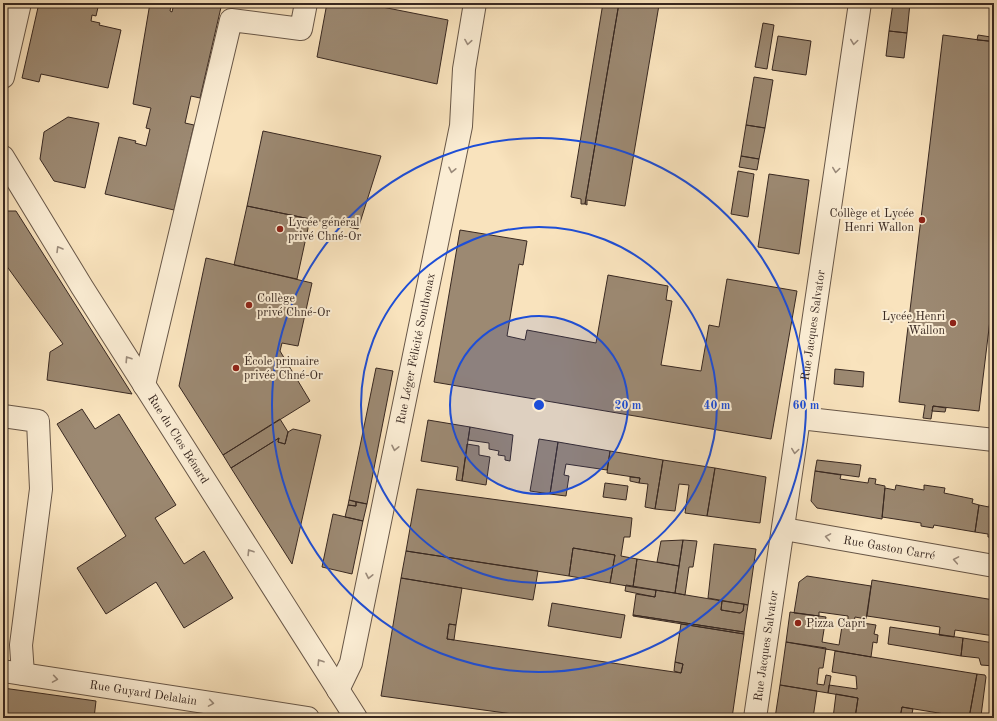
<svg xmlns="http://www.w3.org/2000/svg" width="997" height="721" font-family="'Old Standard TT',serif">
  <rect width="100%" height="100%" fill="#f9e3bd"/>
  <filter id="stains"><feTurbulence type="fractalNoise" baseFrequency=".005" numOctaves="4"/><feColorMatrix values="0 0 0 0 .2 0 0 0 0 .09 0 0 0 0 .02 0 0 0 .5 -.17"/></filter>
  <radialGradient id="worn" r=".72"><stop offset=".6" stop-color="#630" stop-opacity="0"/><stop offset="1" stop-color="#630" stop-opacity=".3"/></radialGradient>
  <path fill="#9c8972" stroke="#382821" d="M39 3H99L96 16 92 15 91 21 100 23 99 25 121 30 108 88 41 74 39 82 22 78Z
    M150 3 171 6 170 11 172 12 174 3H222L200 98 191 96 185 123 194 125 174 210 105 194 119 137 136 141 135 143 146 146 150 129 146 128 151 108 133 104Z
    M327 3H362L448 20 437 84 317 57Z
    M603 3H619L585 204H581V199L571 197Z
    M619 3 659 5 625 206 587 200V205L585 204Z
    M893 3H910L907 33 889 31Z
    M763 23 774 25 767 69 755 67Z
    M889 31 907 33 904 58 886 56Z
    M943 35 994 42V287L979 411 933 406 931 419 923 418 925 405 899 402Z
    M978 35 991 37V41L977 40Z
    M778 36 811 41 806 75 772 70Z
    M754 77 773 80 765 128 746 125Z
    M68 117 99 123 85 188 54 181 40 159 44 132Z
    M746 125 765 128 759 159 741 156Z
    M263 131 381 156 358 229 247 206Z
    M741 156 759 159 757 170 739 167Z
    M738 171 754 174 748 217 731 214Z
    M769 174 809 180 799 254 758 247Z
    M247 206 310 219 297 279 234 265Z
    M3 211H16L132 394 47 380 50 352 63 344 3 261Z
    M460 230 527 241 523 265 519 264 507 336 525 340 527 330 596 343 608 275 668 286 666 300 672 301 661 365 701 371 709 325 719 327 727 279 797 291 771 439 434 382Z
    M206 258 312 283 298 346 282 343 280 351 310 401 223 455 179 386Z
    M376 368 393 371 367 504 349 500Z
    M835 369 864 372 863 387 834 384Z
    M933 406 946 408 945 412 932 411Z
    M82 409 95 429 119 414 176 505 155 518 184 564 204 551 233 598 184 628 156 582 106 614 77 568 126 536 57 424Z
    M280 419 288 432 285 444 278 442 279 438 231 468 223 455Z
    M428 420 470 427 462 481 456 480 458 467 421 461Z
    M470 427 513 435 510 461 505 460V456L498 455 499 451 489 449V443L468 440Z
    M293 429 321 435 292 564 231 468 279 438 278 442 285 444 288 432Z
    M539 439 558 442 550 494 530 491Z
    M558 442 610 451 607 470 566 464 564 475 569 476 566 496 550 494Z
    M467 444 479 446V455L490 457 486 485 462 481Z
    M610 451 663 460 655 509 645 507 648 484 639 483 640 478 607 473Z
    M663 460 715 468 707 516 685 513 689 485 679 484 675 511 655 509Z
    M817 460 861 465 859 477 815 471Z
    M715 468 766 477 760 523 707 516Z
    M815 471 841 475 840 479 868 483 869 478 876 479 875 484 885 486 882 519 817 508 811 501Z
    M630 477 640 478 639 483 630 481Z
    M605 483 628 486 626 500 603 497Z
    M896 485 924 490V485L945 488 944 493 973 499 972 503 979 505 975 532 934 525 933 528 921 526V523L882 517 885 488 895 490Z
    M417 489 632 518 630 537H624L621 556 637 559 633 587 610 583 615 555 573 548 569 576 406 551Z
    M349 500 356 502V506L348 505Z
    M990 501 994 502V538L988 537V534L975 532 979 505 989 507Z
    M356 502 367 504 363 521 345 517 348 505 356 506Z
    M333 514 363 521 352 574 322 567Z
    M683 540 679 566 657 562 661 541Z
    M683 540 697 541 693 567H689L685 595 675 593Z
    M714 544 756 549 748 605 708 598Z
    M573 548 615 555 610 583 569 576Z
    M406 551 538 571 533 600 401 578Z
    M637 559 679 566 675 593 633 587Z
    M807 576 871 586 866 619 855 617 854 622 848 621V616L819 612V616L794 613 799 582Z
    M401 578 462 588 456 625 449 624 447 639 681 673 683 664 675 662 681 624 744 634 732 718H542L381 696Z
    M872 580 994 600V636L955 630 954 637 939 635 940 627 867 616Z
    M626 585 656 590 655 597 625 591Z
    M656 590 722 601 721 610 740 613 743 611 744 604 748 605 744 632 633 615 636 594 655 597Z
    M722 601 744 604 743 611 740 613 721 610Z
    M552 603 625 615 621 638 548 626Z
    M790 612 826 617 822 642 839 645 843 620 876 625 874 634 878 635 877 643 873 642 871 657 786 642Z
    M633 615 744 632V634L633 616Z
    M449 624 456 625 454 640 447 639Z
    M890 627 963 638 961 656 888 644Z
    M963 638 994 643V666L981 665 979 658 961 656Z
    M786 642 826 648 823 668H819L817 684 824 685 826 675 831 676 828 693 780 685Z
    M835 651 977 674 969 718 902 707 900 718H855L858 698 828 693 829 685 857 689 856 676 832 672Z
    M675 662 683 664 681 673 674 671Z
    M977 674 985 675 986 677 981 716 984 718H969Z
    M780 685 817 691 813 718H775Z
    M3 688 96 701 94 718H3Z
    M836 694 858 698 855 718H833Z
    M902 707 913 709 911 718H900Z"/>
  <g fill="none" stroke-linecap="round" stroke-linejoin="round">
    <defs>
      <g id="minor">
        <path d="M3 77 20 3"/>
        <path id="s1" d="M3 157 82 287 356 718"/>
        <path d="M144 385 231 20 301 29 306 3"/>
        <path d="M3 416 38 421 41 489 21 645 23 674"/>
        <path d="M800 418 994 440"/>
        <path id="s2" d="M784 529 994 566"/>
        <path id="s3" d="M3 671 308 718"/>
        <path id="s4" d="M338 690 351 663 461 126 464 69 475 3"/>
        <path id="s5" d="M755 718 860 3"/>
      </g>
    </defs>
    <use href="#minor" stroke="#685748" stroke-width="24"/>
    <use href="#minor" stroke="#fbedd4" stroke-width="22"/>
  </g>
  <defs><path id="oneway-chevron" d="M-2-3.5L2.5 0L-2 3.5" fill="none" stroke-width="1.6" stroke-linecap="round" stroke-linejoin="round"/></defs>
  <g stroke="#9a8a7a">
    <use href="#oneway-chevron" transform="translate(468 42) rotate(99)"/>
    <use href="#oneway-chevron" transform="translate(854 42) rotate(98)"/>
    <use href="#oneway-chevron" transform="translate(452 170) rotate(102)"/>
    <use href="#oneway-chevron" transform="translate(836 170) rotate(98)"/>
    <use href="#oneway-chevron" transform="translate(59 249) rotate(-121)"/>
    <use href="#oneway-chevron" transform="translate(128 359) rotate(-123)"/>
    <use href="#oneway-chevron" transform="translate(395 448) rotate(102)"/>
    <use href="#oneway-chevron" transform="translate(795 451) rotate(98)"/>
    <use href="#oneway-chevron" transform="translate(828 537) rotate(-170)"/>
    <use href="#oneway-chevron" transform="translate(250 552) rotate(-122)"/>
    <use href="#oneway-chevron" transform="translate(956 560) rotate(-170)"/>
    <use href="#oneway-chevron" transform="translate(369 576) rotate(102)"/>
    <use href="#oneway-chevron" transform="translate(320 662) rotate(-122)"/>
    <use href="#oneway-chevron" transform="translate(55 679) rotate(9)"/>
    <use href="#oneway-chevron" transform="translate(211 703) rotate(9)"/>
  </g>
  <circle cx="539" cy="405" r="89" fill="#1d4ed8" fill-opacity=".12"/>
  <g fill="none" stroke="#1d4ed8" stroke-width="2">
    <circle cx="539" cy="405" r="89"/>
    <circle cx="539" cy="405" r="178"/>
    <circle cx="539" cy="405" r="267"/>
  </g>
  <g fill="#8f2418" stroke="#fbedd4" stroke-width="1.5">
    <circle cx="922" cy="220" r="4"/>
    <circle cx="280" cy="229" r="4"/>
    <circle cx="249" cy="305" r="4"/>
    <circle cx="953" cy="323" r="4"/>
    <circle cx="236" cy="368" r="4"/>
    <circle cx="798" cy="623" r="4"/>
  </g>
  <g text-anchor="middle" stroke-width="4" stroke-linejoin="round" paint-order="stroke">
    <g font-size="12" fill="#382821" stroke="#fbedd4" text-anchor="start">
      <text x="914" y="217" text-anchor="end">Collège et Lycée<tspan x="914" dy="14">Henri Wallon</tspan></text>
      <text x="288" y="226">Lycée général<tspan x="288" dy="14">privé Chné-Or</tspan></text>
      <text x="257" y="302">Collège<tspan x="257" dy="14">privé Chné-Or</tspan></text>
      <text x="945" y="320" text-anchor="end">Lycée Henri<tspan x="945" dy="14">Wallon</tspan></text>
      <text x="244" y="365">École primaire<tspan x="244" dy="14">privée Chné-Or</tspan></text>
      <text x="806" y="627">Pizza Capri</text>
    </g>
    <g font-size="12" fill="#382821" stroke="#fbedd4">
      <text dy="4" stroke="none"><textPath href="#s5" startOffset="397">Rue Jacques Salvator</textPath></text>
      <text dy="4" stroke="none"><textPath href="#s4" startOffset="351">Rue Léger Félicité Sonthonax</textPath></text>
      <text dy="4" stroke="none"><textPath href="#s1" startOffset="332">Rue du Clos Bénard</textPath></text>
      <text dy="4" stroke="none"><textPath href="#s2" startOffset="107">Rue Gaston Carré</textPath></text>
      <text dy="4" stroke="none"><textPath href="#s5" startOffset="73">Rue Jacques Salvator</textPath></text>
      <text dy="4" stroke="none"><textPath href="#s3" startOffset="142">Rue Guyard Delalain</textPath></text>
    </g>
  </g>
  <circle cx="539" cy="405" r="6" fill="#1d4ed8" stroke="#fbedd4" stroke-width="2"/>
  <g font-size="12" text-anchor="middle" font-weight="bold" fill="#1d4ed8" stroke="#fbedd4" stroke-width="4" stroke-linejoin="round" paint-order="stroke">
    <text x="628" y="409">20 m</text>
    <text x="717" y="409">40 m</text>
    <text x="806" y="409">60 m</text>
  </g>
  <rect width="997" height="721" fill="none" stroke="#f9e3bd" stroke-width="16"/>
  <rect x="4" y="4" width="989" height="713" fill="none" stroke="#382821" stroke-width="2"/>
  <rect x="8" y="8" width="981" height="705" fill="none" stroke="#382821"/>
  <rect width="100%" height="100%" filter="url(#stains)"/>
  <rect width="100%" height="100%" fill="url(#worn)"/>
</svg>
